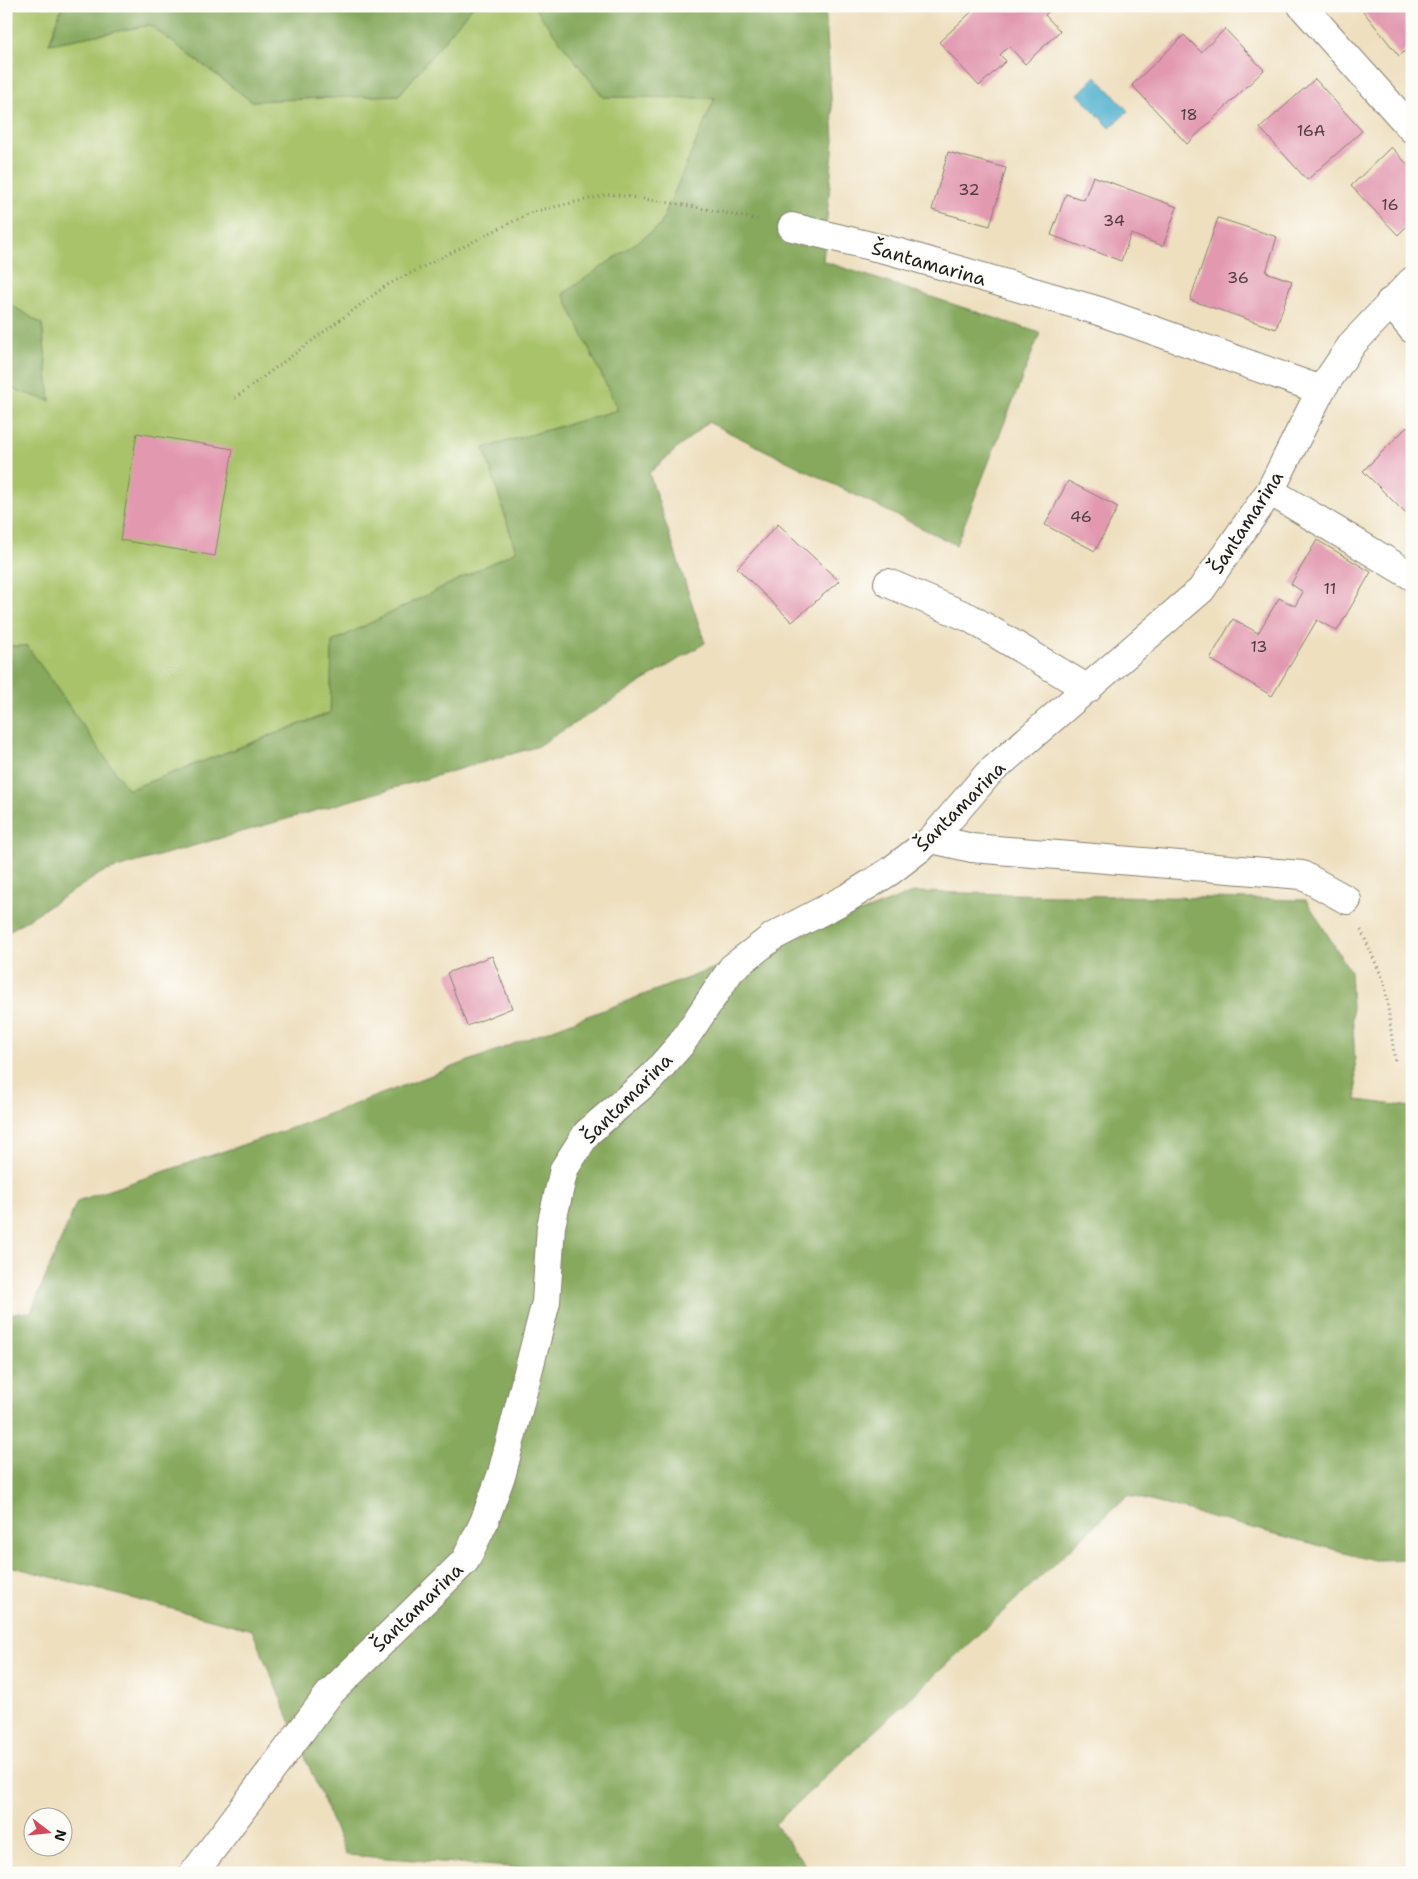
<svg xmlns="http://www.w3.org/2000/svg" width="1418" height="1879" font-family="'Shantell Sans',sans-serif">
  <rect width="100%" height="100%" fill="#fdfcf7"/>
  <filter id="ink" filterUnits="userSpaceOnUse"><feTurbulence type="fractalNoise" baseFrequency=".02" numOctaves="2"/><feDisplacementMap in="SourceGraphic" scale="10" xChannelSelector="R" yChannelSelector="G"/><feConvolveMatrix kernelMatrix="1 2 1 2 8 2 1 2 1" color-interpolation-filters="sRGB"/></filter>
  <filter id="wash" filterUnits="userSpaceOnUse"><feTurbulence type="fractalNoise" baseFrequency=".0096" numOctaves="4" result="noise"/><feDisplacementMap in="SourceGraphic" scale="20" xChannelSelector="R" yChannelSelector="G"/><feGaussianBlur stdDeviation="1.12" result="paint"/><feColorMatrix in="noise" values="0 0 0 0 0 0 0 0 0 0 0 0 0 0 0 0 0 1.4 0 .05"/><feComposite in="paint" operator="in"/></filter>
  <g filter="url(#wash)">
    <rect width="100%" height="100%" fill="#eedfbf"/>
    <path fill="#a8c369" stroke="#627042" d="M6 6H62L49 44 150 25 251 101 399 95 473 6H533L603 97 715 98 660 226 564 294 618 410 484 448 516 551 332 642 331 712 128 790 27 646H6V387L50 400 42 324 6 302Z"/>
    <path fill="#86a95d" stroke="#51623c" d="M62 6H473L399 95 251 101 150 25 49 44Z
      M533 6H825L834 140 823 261 1040 333 956 545 708 422 649 473 705 643 536 747 103 872 6 933V646H27L128 790 330 713 332 642 516 551 484 448 618 410 563 294 660 226 715 98 603 97Z
      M6 302 42 324 50 401 6 387Z
      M915 892 1306 900 1350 971 1357 1100 1412 1107V1559L1374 1560 1128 1495 775 1824 811 1873H592L346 1855 252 1630 6 1565V1314L31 1312 77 1201 289 1129Z"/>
    <path fill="#50b0ce" stroke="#366675" d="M1096 76 1128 111 1110 128 1078 94Z"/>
    <g id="blocks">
      <path fill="#e299b0" d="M978 6H985L987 9 989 6H1050L1052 8 1045 15 1060 31 1025 64 1009 46 1000 55 1006 61 979 86 939 42Z
        M1359 6H1412V46L1399 56Z
        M1225 29 1264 70 1187 144 1132 85 1184 35 1201 52Z
        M1315 79 1362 131 1307 180 1260 128Z
        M1391 147 1412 169V221L1398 235 1351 186Z
        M948 152 1006 168 990 226 932 210Z
        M1093 176 1177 207 1163 246 1131 234 1121 261 1051 235 1066 194 1084 200Z
        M1218 218 1277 237 1266 272 1292 281 1276 329 1190 300Z
        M1407 427 1412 431V515L1409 517 1363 471Z
        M137 433 233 449 215 556 120 540Z
        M1068 481 1118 507 1095 551 1045 525Z
        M778 524 839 581 792 622 737 568Z
        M1317 540 1371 572 1337 631 1317 620 1272 696 1210 659 1233 619 1258 633 1279 598 1295 606 1303 592 1291 584Z
        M492 956 512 1008 467 1026 447 973Z"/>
    </g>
  </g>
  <g filter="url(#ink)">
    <use href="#blocks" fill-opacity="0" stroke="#857e6e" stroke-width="1"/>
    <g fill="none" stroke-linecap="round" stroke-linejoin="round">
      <defs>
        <path id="minor" d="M1302 6 1412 129
          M792 227 896 252 1099 311 1321 390
          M1390 302 1412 329
          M1270 491 1412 576
          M888 583 970 618 1088 689
          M932 839 972 848 1302 875 1347 900
          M194 1873 329 1694 465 1561 484 1522 502 1473 546 1302 551 1226 564 1169 587 1133 651 1078 681 1044 732 968 774 936 849 897 889 872 932 839 988 774 1201 590 1270 491 1321 390 1353 343 1412 281"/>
      </defs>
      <use href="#minor" stroke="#857e6e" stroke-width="30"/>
      <path stroke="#857e6e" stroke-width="3" stroke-dasharray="1 4" stroke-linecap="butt" d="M235 398 387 285 532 212 611 194 690 206 760 220
        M1361 930 1385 984 1395 1062"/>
      <use href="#minor" stroke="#fff" stroke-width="28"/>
    </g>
  </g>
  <g text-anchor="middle" stroke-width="5" stroke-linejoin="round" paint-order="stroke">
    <g font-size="16" fill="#4e3b41">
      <text x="1189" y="120">18</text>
      <text x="1311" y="136">16A</text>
      <text x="969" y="195">32</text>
      <text x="1390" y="210">16</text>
      <text x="1114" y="226">34</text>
      <text x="1238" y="283">36</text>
      <text x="1081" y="522">46</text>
      <text x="1330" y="594">11</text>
      <text x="1259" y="652">13</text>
    </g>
    <g font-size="19" fill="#1c1c1c" stroke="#fdfcf7">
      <text transform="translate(929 263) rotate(16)" y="7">Šantamarina</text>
      <text transform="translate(1246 522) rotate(-57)" y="7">Šantamarina</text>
      <text transform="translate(960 806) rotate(-45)" y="7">Šantamarina</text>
      <text transform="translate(627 1098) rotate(-45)" y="7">Šantamarina</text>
      <text transform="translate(417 1607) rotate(-44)" y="7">Šantamarina</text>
    </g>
  </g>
  <rect width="1418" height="1879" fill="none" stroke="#fdfcf7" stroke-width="25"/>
  <g transform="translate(48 1832) rotate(106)"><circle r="24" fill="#fdfcf7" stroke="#a3a29f"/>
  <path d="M0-4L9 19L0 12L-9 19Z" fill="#d1495b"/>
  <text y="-8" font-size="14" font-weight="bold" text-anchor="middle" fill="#1c1c1c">N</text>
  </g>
</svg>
